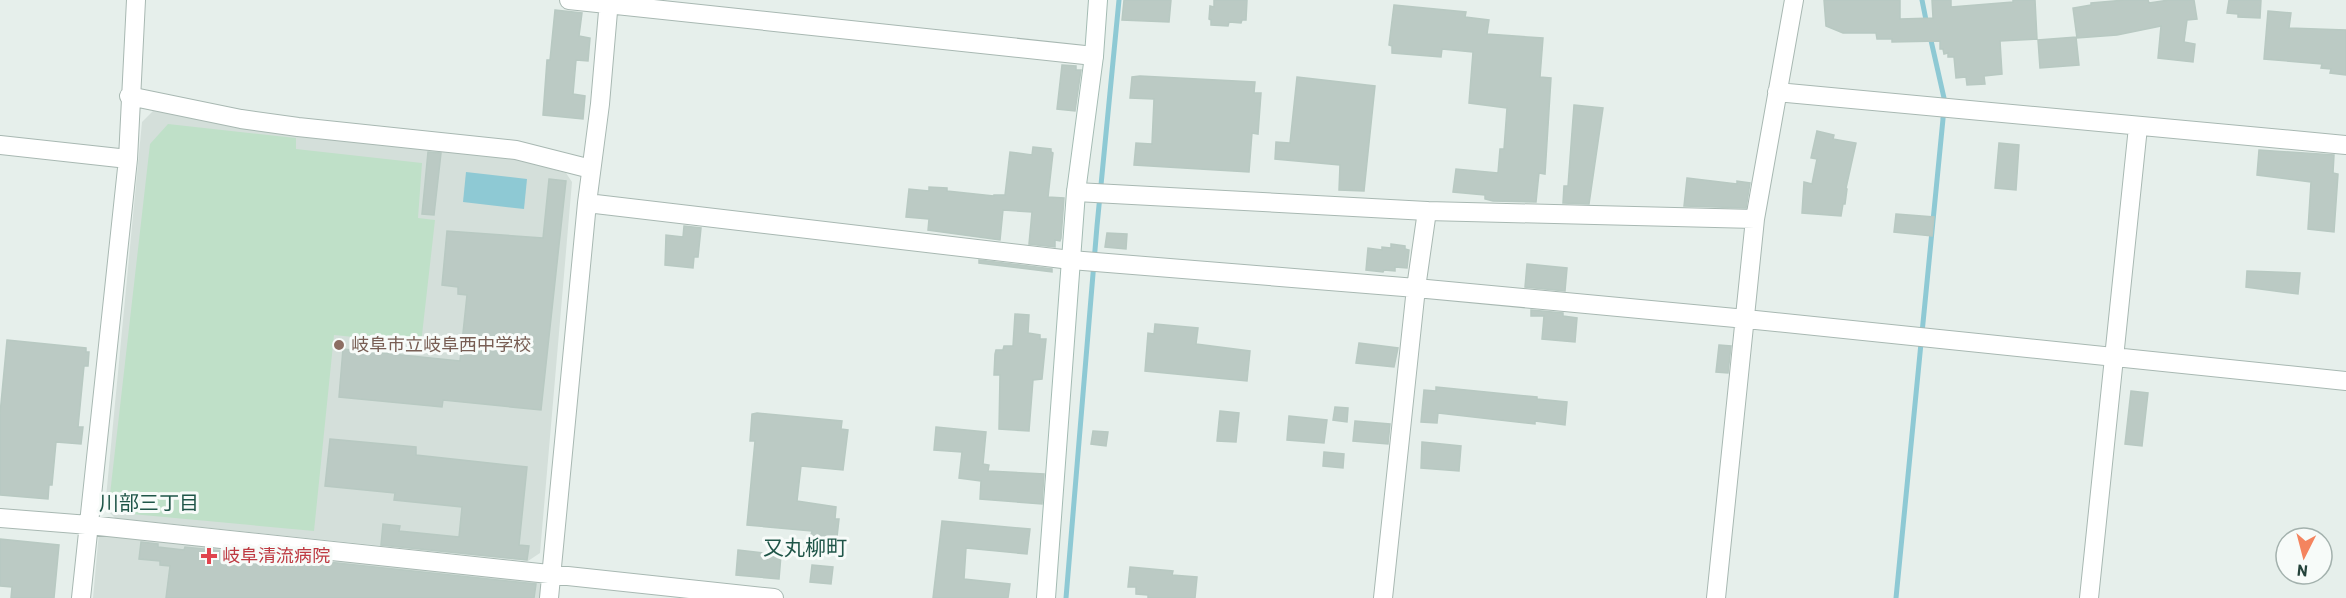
<svg xmlns="http://www.w3.org/2000/svg" width="2346" height="598" font-family="Barlow,'Noto Sans JP',sans-serif">
  <rect width="100%" height="100%" fill="#e6efeb"/>
  <path fill="#d4dfda" d="M153 111 499 154 566 173 572 182 540 553 528 561 115 518 105 508 142 122Z
    M99 532 543 581 541 598H93Z"/>
  <path fill="#bfe0c8" d="M168 124 296 138V149L422 163 418 218 435 220 421 344 334 335 314 531 121 513 109 503 150 144Z"/>
  <path fill="#8ec9d4" d="M466 172 527 179 524 209 463 202Z"/>
  <g fill="none" stroke-linecap="round" stroke-linejoin="round">
    <path stroke="#8ec9d4" stroke-width="5" d="M1922 0 1927 25
      M1066 598 1097 226 1119 0
      M1896 598 1943 119 1944 98 1930 36"/>
  </g>
  <path fill="#bbcac4" stroke="#b8c9c2" stroke-width="1.5" d="M1124 0H1171L1169 22 1122 20Z
    M1214 0H1247L1246 20H1242L1241 23 1229 22 1228 26 1211 25V20L1209 19 1210 6 1214 7Z
    M1824 0H1900V19L1933 18 1932 0H1951V7L2013 2V0H2035L2037 39 2000 41 2002 74 1984 76 1985 84 1967 85 1966 77 1956 78 1954 57H1948V53L1944 54 1943 49H1940V41L1892 42V39H1877L1876 33H1843L1826 26Z
    M2125 0H2148L2149 3 2169 0H2194L2197 19 2187 20 2184 42 2195 44 2193 62 2158 58 2161 26 2117 35 2077 38 2073 8 2091 5V3Z
    M2229 0H2261L2260 18 2238 17V14L2227 13Z
    M1394 5 1466 12 1465 17 1489 20 1487 34 1543 38 1540 77 1551 78 1545 174 1539 173 1536 202 1493 201 1485 199V195L1453 192 1456 169 1498 173 1500 149H1504L1507 108 1469 103 1473 52 1442 49 1441 57 1392 53V46L1389 45Z
    M555 10 582 13 579 36 590 38 588 61 576 60 573 94 585 96 583 119 543 115 547 60H550Z
    M2268 11 2291 13 2289 28 2346 30V75L2330 73 2331 69 2321 68 2322 64 2264 59Z
    M2076 37 2079 65 2040 68 2038 40Z
    M1062 65 1076 66V70H1081L1075 111 1057 109Z
    M1140 76 1255 82 1254 93H1261L1258 134 1252 133 1249 172 1134 165 1136 143 1152 144 1154 99 1130 98 1132 77Z
    M1297 77 1375 86 1364 191 1339 190 1340 165 1275 159 1276 142 1290 143Z
    M1574 105 1603 108 1589 204 1563 203 1564 186H1568Z
    M1817 131 1834 135 1833 139 1856 143 1846 188 1847 189 1845 204H1843L1841 216 1802 213 1804 182 1812 184 1817 159 1811 158Z
    M1999 143 2019 145 2016 190 1995 188Z
    M1033 147 1051 149V152L1053 153 1048 197 1064 198 1061 238 1060 241 1055 240V247L1029 244 1032 212 1003 210 1000 240 928 230 929 219 906 217 909 189 929 191V187L947 188V191L994 196V195H1005L1010 152 1032 155Z
    M2259 150 2334 155 2333 173 2338 174 2334 232 2308 229 2311 182 2257 175Z
    M428 152 441 153 434 215 422 214Z
    M1687 178 1737 184V181L1750 183 1746 208 1684 206Z
    M549 179 566 181 541 410 443 400 442 407 339 397 343 349 460 361 467 295 458 294V287L442 285 447 231 543 238Z
    M1896 214 1934 217 1932 236 1894 232Z
    M684 226 701 228 698 257H694L693 268 665 265 666 235 683 237Z
    M1107 233 1127 234 1126 249 1105 247Z
    M1391 244 1405 246V249L1409 250 1407 268 1395 267V271L1384 270 1383 272 1366 270 1368 248 1382 250V247L1391 248Z
    M979 260 1052 269V272L979 263Z
    M1527 264 1567 268 1565 291 1525 287Z
    M2247 271 2300 273 2298 294 2246 287Z
    M1531 310 1563 313V316L1577 318 1575 342 1542 339 1544 316H1531Z
    M1015 314 1029 315 1028 333 1040 335V339H1046L1042 379 1033 380 1029 431 999 429 1000 375H994L995 354 996 350H1003L1004 346H1013Z
    M1155 324 1198 328 1196 344 1250 351 1247 381 1145 371 1148 333 1154 334Z
    M7 340 86 348V352H89L88 366H84L78 427H83L81 444 56 442 52 485H49L48 499 0 495V414Z
    M1359 343 1398 348 1394 367 1356 363Z
    M1719 345 1731 346 1728 373 1716 372Z
    M1436 387 1537 397V399L1567 402 1565 425 1535 421V424L1438 413 1437 423 1421 422 1424 390 1436 391Z
    M2131 391 2148 393 2142 446 2125 444Z
    M1335 407 1348 408 1347 422 1333 420Z
    M1220 411 1239 413 1236 442 1217 441Z
    M757 413 842 421 841 429 848 430 843 470 801 466 797 501 836 507 835 519H839L837 537 816 536 811 535 812 531 747 525 755 441H750L752 414Z
    M1289 416 1327 420 1324 443 1287 440Z
    M1355 421 1390 424 1388 444 1353 441Z
    M936 427 986 432 983 464 989 465 988 471 1044 474 1042 504 980 499 981 481 959 478 962 452 934 450Z
    M1093 431 1108 432 1106 446 1091 444Z
    M330 439 416 447V455L527 467 519 545 529 546 527 560 381 545 383 524 400 526 399 531 459 537 462 507 394 500 395 493 325 486Z
    M1422 442 1461 446 1459 471 1421 468Z
    M1324 452 1344 454 1343 468 1323 466Z
    M942 521 1030 529 1027 554 966 548 964 579 1010 584 1008 598H933Z
    M0 539 59 545 54 598H11L12 587 0 586Z
    M141 542 158 544V547L184 550 185 547 536 584 534 598H166L170 566 160 565V561L139 559Z
    M738 550 781 555 779 579 736 575Z
    M812 565 833 567 831 584 810 582Z
    M1130 567 1173 571 1172 575 1197 577 1195 598H1148V595L1136 594V587H1128Z"/>
  <g fill="none" stroke-linecap="round" stroke-linejoin="round">
    <defs>
      <path id="street" d="M569 0 1094 56
        M1777 92 2346 145
        M129 96 241 119 298 127 516 150 591 169
        M0 145 128 159
        M1076 192 1427 211 1755 219
        M587 203 1071 260 1416 288 1746 319 2346 381
        M0 518 89 525 774 598
        M81 598 128 159 136 0
        M549 598 587 203 600 104 609 0
        M1383 598 1416 288 1427 211
        M1716 598 1755 219 1794 0
        M2089 598 2138 127"/>
      <path id="secondary" d="M1046 598 1076 192 1094 56 1098 0"/>
    </defs>
    <use href="#street" stroke="#a8b8b2" stroke-width="20"/>
    <use href="#secondary" stroke="#a4bbb3" stroke-width="20"/>
    <use href="#street" stroke="#fff" stroke-width="18"/>
    <use href="#secondary" stroke="#fff" stroke-width="18"/>
  </g>
  <circle fill="#8d6e63" stroke="#f7fbf9" stroke-width="2" cx="339" cy="345" r="6"/>
  <path fill="#e0444e" stroke="#f7fbf9" stroke-width="2" d="M206 547h6v6h6v6h-6v6h-6v-6h-6v-6h6z"/>
  <g text-anchor="middle" stroke-width="6" stroke-linejoin="round" paint-order="stroke">
    <g font-size="18" fill="#785e54" stroke="#f7fbf9" text-anchor="start">
      <text x="351" y="351">岐阜市立岐阜西中学校</text>
    </g>
    <g font-size="18" fill="#be3a42" stroke="#f7fbf9" text-anchor="start">
      <text x="222" y="562">岐阜清流病院</text>
    </g>
    <g font-size="20" fill="#1f5548" stroke="#f7fbf9">
      <text x="149" y="510">川部三丁目</text>
    </g>
    <g font-size="21" fill="#1f5548" stroke="#f7fbf9">
      <text x="805" y="555">又丸柳町</text>
    </g>
  </g>
  <g transform="translate(2304 556) rotate(186)"><circle r="28" fill="#f7fbf9" stroke="#a3b1ad" stroke-width="1.5"/>
  <path d="M0-4.5L10 22L0 15L-10 22Z" fill="#f4845f"/>
  <text y="-9" font-size="16" font-weight="bold" text-anchor="middle" fill="#24423a">N</text>
  </g>
</svg>
